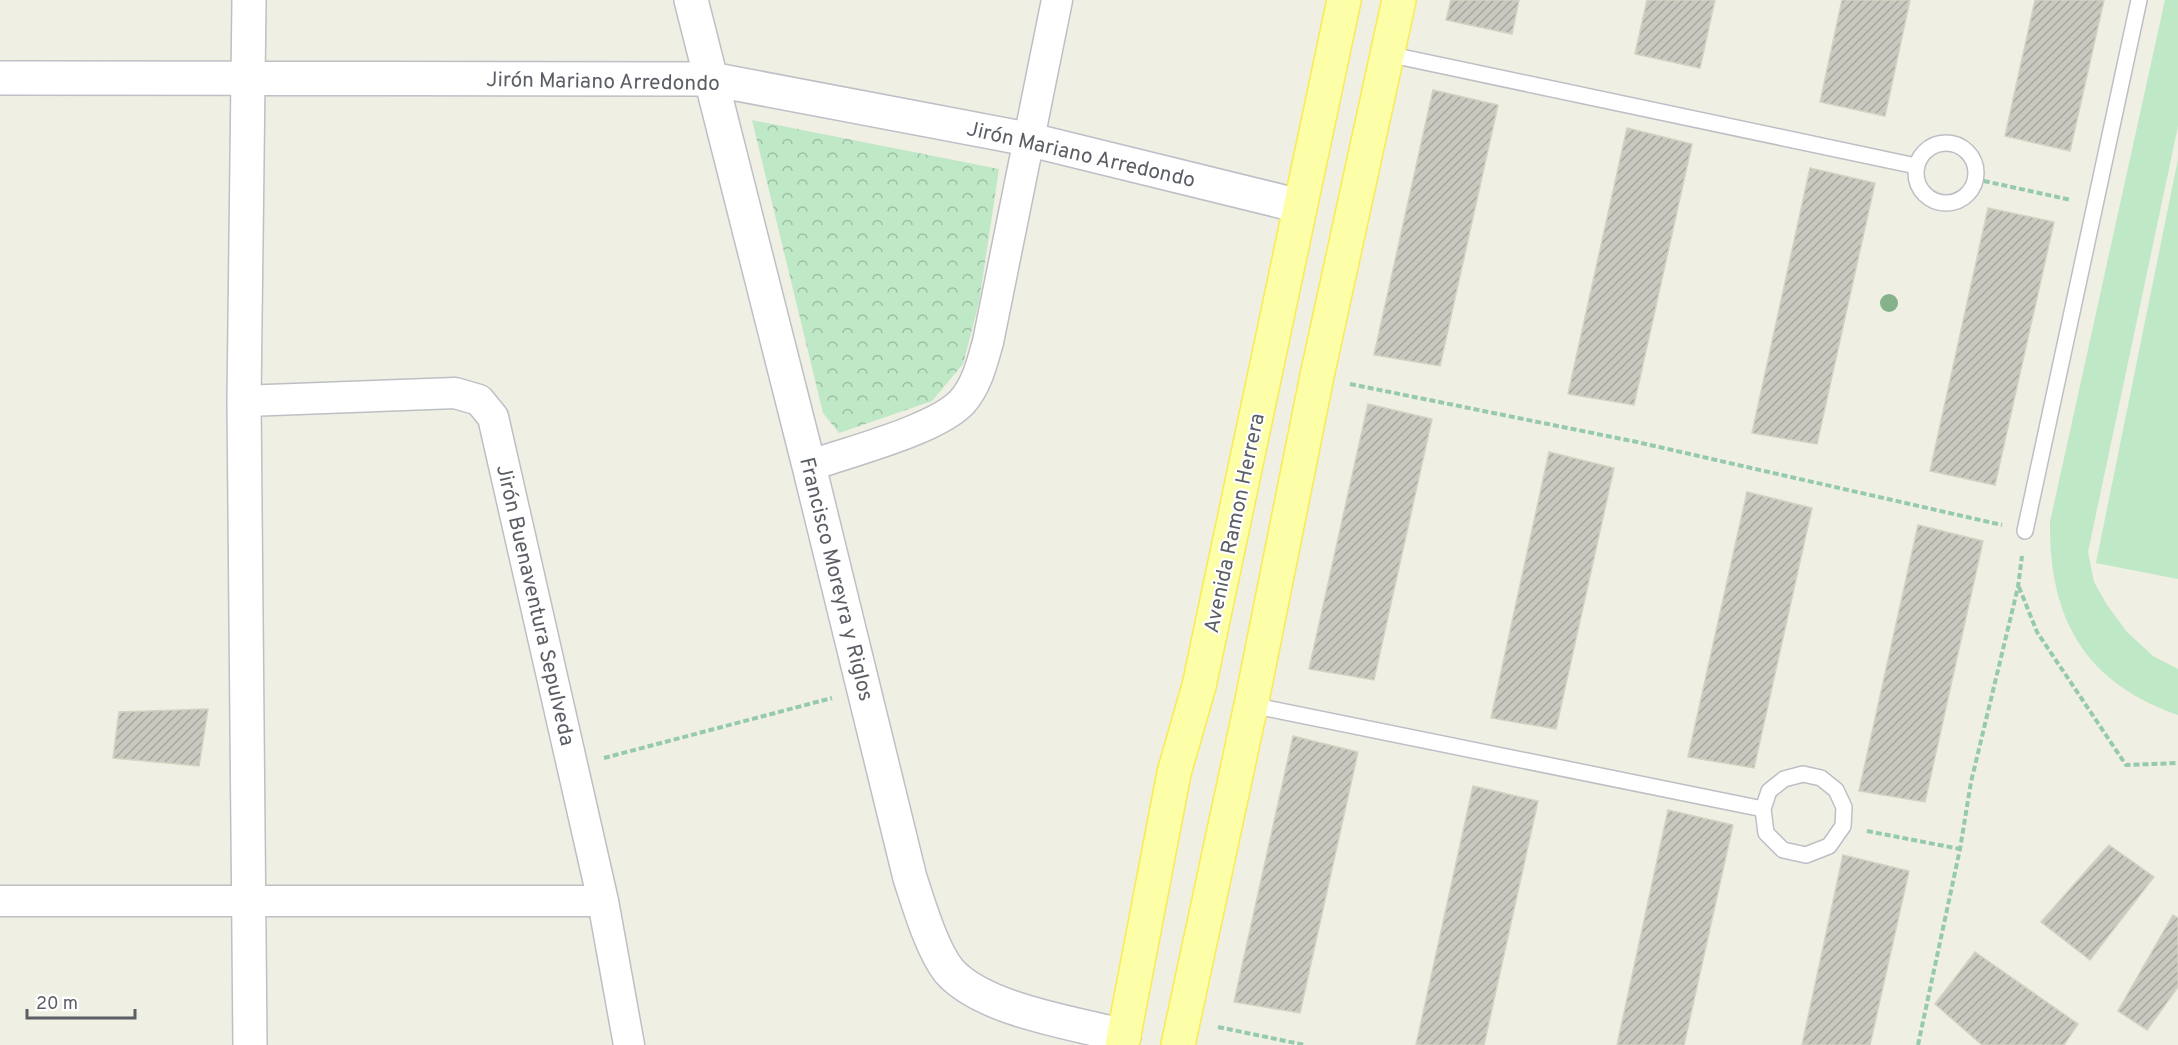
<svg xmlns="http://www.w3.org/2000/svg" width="2178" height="1045" font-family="Overpass,sans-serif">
  <defs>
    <pattern id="park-crowns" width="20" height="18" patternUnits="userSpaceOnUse" patternTransform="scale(1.5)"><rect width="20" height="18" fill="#bee8c6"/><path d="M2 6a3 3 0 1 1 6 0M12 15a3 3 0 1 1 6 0" fill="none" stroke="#9dbfa4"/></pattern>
    <pattern id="building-hatch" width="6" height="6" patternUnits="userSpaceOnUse" patternTransform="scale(1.5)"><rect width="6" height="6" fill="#cac9c0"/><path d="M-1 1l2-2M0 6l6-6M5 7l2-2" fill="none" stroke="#a7a6a0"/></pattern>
  </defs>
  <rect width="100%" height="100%" fill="#efefe3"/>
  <path fill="#bee8c6" d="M2165 0H2178V126L2088 552 2094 582 2107 605 2127 632 2153 656 2178 669V715C2084 682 2049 618 2050 522Z
    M2178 159V579L2096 563Z"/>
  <path fill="url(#park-crowns)" d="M752 120 999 169 979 302 963 364 932 401 839 433 823 413Z"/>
  <path fill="url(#building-hatch)" stroke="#d4d2c1" stroke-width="1.5" d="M1451 0H1519L1512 34 1446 20Z
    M1647 0H1715L1700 68 1635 54Z
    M1842 0H1910L1885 116 1820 102Z
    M2035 0H2104L2070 151 2005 136Z
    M1433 90 1498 105 1440 366 1374 355Z
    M1627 128 1692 144 1634 405 1568 394Z
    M1810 168 1875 183 1817 444 1752 433Z
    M1988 208 2054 222 1995 485 1930 471Z
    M1368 404 1432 419 1374 680 1309 669Z
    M1549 452 1614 468 1556 729 1491 718Z
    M1747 492 1812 508 1754 768 1688 757Z
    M1918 525 1983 541 1925 802 1859 791Z
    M208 709 199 766 113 758 119 712Z
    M1293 736 1358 752 1300 1013 1234 1002Z
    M1473 786 1538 801 1484 1045H1416Z
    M1668 810 1733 825 1684 1045H1617Z
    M2109 845 2154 877 2090 960 2041 922Z
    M1843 855 1909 871 1870 1045H1802Z
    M2173 915 2178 918V987L2147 1030 2118 1011Z
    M1975 952 2078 1024 2064 1045H1982L1935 1004Z"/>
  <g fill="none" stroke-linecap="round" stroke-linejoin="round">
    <defs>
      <path id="lane" d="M1387 54 1916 166
        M1916 173a30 30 0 1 1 60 0a30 30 0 1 1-60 0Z
        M2025 531 2139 0
        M1251 705 1763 809
        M1803 774 1821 778 1836 790 1844 807 1843 826 1829 846 1806 855 1783 850 1766 833 1763 809 1769 791 1784 779Z"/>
      <path id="street" d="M244 401 455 393 479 400 493 417 603 901 629 1045
        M809 466C848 452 936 430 962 402 977 385 982 363 988 342L1057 0
        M0 901H603"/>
      <path id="secondary" d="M249 0 244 401 250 1045
        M691 0 809 466 910 878C919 905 932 950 949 971 983 1010 1074 1023 1124 1036
        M0 78 711 79 1027 139 1300 206"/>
      <path id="primary" d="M1122 1045 1174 773 1199 686 1344 0
        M1178 1045 1251 705 1317 376 1399 0"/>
    </defs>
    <use href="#lane" stroke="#bdbfc5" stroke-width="18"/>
    <use href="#street" stroke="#bdbfc5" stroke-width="33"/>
    <use href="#secondary" stroke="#bebfc7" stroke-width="36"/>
    <use href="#primary" stroke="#faeb51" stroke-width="36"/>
    <path stroke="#96caaf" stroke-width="4" stroke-dasharray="6 3" stroke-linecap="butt" d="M1975 179 2071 200
      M1350 384 1637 442 2002 525
      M2019 587 2037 632 2126 765 2178 763
      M604 758 832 698
      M1867 831 1960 849
      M1218 1027 1305 1045
      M1918 1045 1960 849 1971 782 2018 587 2022 556"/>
    <use href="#lane" stroke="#fff" stroke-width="15"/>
    <use href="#street" stroke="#fff" stroke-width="30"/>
    <use href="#secondary" stroke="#fff" stroke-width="33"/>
    <use href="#primary" stroke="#fcffa8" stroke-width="33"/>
  </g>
  <circle fill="#85b28a" cx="1889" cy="303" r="9"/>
  <g text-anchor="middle" stroke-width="4.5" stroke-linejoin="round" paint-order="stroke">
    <g font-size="21" fill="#5b5e65" stroke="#fff">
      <text transform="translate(603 81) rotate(1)" y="7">Jirón Mariano Arredondo</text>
      <text transform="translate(1081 154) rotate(13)" y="7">Jirón Mariano Arredondo</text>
      <text transform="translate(1234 523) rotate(-78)" y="7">Avenida Ramon Herrera</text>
      <text transform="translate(837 579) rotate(76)" y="7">Francisco Moreyra y Riglos</text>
      <text transform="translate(536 605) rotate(77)" y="7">Jirón Buenaventura Sepulveda</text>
    </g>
  </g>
  <path d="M27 1009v9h108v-9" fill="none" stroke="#5b5e65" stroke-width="3"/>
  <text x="36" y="1009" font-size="18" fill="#5b5e65" stroke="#ffffff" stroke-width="4.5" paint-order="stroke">20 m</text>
</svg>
